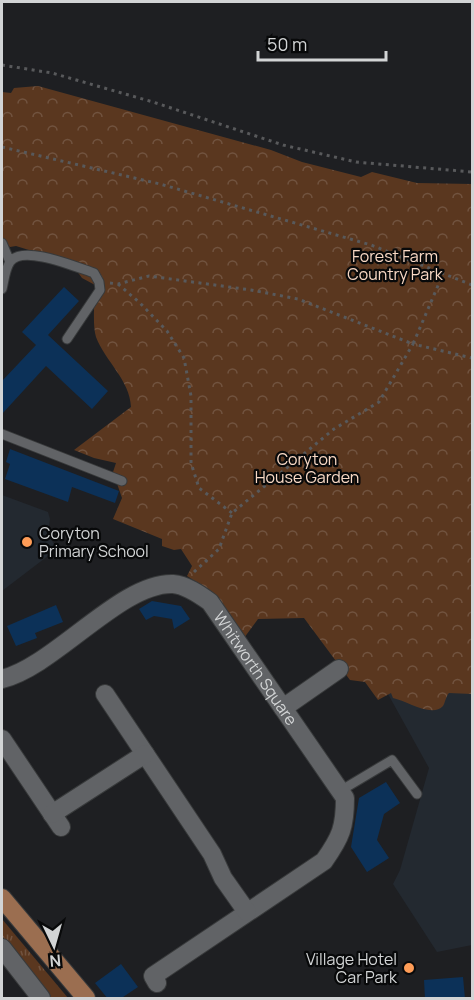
<svg xmlns="http://www.w3.org/2000/svg" width="474" height="1000" font-family="Manrope,sans-serif">
  <defs>
    <pattern id="grass-tufts" width="24" height="20" patternUnits="userSpaceOnUse" patternTransform="scale(1.5)"><rect width="24" height="20" fill="#5a371f"/><path d="M3 7l-1-3M5 7V3M7 7l1-3M15 17l-1-3M17 17v-4M19 17l1-3" fill="none" stroke="#71533f"/></pattern>
    <pattern id="forest-crowns" width="20" height="18" patternUnits="userSpaceOnUse" patternTransform="scale(1.5)"><rect width="20" height="18" fill="#5a371f"/><path d="M2 6a3 3 0 1 1 6 0M12 15a3 3 0 1 1 6 0" fill="none" stroke="#71533f"/></pattern>
  </defs>
  <rect width="100%" height="100%" fill="#1e1f22"/>
  <path fill="#232930" d="M2 495 48 512 50 519 48 534 57 549 2 591Z
    M472 644V945L437 952 393 884 400 870 429 768 388 694Z"/>
  <path fill="url(#grass-tufts)" d="M2 919 68 998H50L2 936Z"/>
  <path fill="url(#forest-crowns)" d="M38 86 271 150 302 162 361 177 372 172 417 183 472 184V694L449 693C446 696 445 703 443 706 432 718 407 701 393 698L391 693 378 700 365 682 350 680 304 618 258 619 244 638 209 590 187 576 192 566 181 549 174 550 162 546V539L113 519 122 498 113 472 116 463 94 458 74 450 131 407C130 380 105 361 96 337 92 324 95 299 95 285L82 278 71 263 16 246 10 247 2 239V92L11 93 14 88Z"/>
  <path fill="#0c3158" d="M64 287 79 301 48 335 108 391 92 409 46 366 2 414V381L36 345 22 332Z
    M10 449 119 491 115 503 72 487 68 502 5 479 10 464 6 462Z
    M152 601 181 606 190 619 174 629 172 619 154 616 146 620 139 609Z
    M56 605 63 622 35 633 37 638 16 646 7 626Z
    M386 782 400 803 384 814 377 840 389 858 367 872 351 847 359 798Z
    M121 964 138 987 120 999H108L95 983Z
    M463 977 465 999H425L424 980Z"/>
  <g fill="none" stroke-linecap="round" stroke-linejoin="round">
    <defs>
      <path id="lane" d="M2 243 10 262
        M2 289C4 281 5 269 10 262 22 244 76 267 94 273L99 282 100 290 67 339
        M2 434 122 481
        M340 791 392 760 417 794"/>
      <g id="street">
        <path id="s1" d="M2 679C55 666 121 582 173 584 186 585 199 594 210 602L345 798C345 827 341 837 324 861L153 976 157 983"/>
        <path d="M105 694 212 854 223 878 247 912"/>
        <path d="M283 708 339 669"/>
        <path d="M2 739 61 827"/>
        <path d="M52 814 145 754"/>
        <path d="M2 948 41 998"/>
      </g>
      <path id="primary" d="M2 898 86 998"/>
    </defs>
    <use href="#lane" stroke="#383a3b" stroke-width="11"/>
    <use href="#street" stroke="#383a3b" stroke-width="20"/>
    <use href="#primary" stroke="#383a3b" stroke-width="20"/>
    <path stroke="#58595b" stroke-width="3" stroke-dasharray="3 4.5" stroke-linecap="butt" d="M2 65 52 73 153 102 283 145 356 162 472 172
      M2 147 160 184 371 245 472 285
      M110 283 118 284 149 276 251 290 298 299 413 344 443 274
      M118 284 140 303 167 331 184 358 191 396V463L199 488 232 513
      M194 572 219 549 232 513 334 429 379 402 413 344 472 358"/>
    <use href="#lane" stroke="#616366" stroke-width="9"/>
    <use href="#street" stroke="#616366" stroke-width="18"/>
    <use href="#primary" stroke="#9b6e50" stroke-width="18"/>
  </g>
  <g fill="#fe9c57" stroke="#08090a" stroke-width="2">
    <circle cx="27" cy="542" r="6"/>
    <circle cx="409" cy="968" r="6"/>
  </g>
  <g text-anchor="middle" stroke-width="4.5" stroke-linejoin="round" paint-order="stroke">
    <g font-size="16" fill="#f9d9c5" stroke="#08090a">
      <text x="395" y="262">Forest Farm<tspan x="395" dy="18">Country Park</tspan></text>
      <text x="307" y="465">Coryton<tspan x="307" dy="18">House Garden</tspan></text>
    </g>
    <g font-size="16" fill="#d2d4d5" stroke="#08090a" text-anchor="start">
      <text x="39" y="539">Coryton<tspan x="39" dy="18">Primary School</tspan></text>
      <text x="397" y="965" text-anchor="end">Village Hotel<tspan x="397" dy="18">Car Park</tspan></text>
    </g>
    <g font-size="16" fill="#d2d4d5" stroke="#08090a">
      <text dy="6" stroke="none"><textPath href="#s1" startOffset="320">Whitworth Square</textPath></text>
    </g>
  </g>
  <rect width="474" height="1000" fill="none" stroke="#d2d4d5" stroke-width="6"/>
  <g transform="translate(54 946) rotate(175)" stroke="#08090a" stroke-width="4.5" paint-order="stroke">
  <path d="M0-4.5L10 22L0 15L-10 22Z" fill="#d2d4d5"/>
  <text y="-9" font-size="16" font-weight="bold" text-anchor="middle" fill="#d2d4d5">N</text>
  </g>
  <path d="M258 51v9h128v-9" fill="none" stroke="#d2d4d5" stroke-width="3"/>
  <text x="267" y="51" font-size="18" fill="#d2d4d5" stroke="#08090a" stroke-width="4.5" paint-order="stroke">50 m</text>
</svg>
